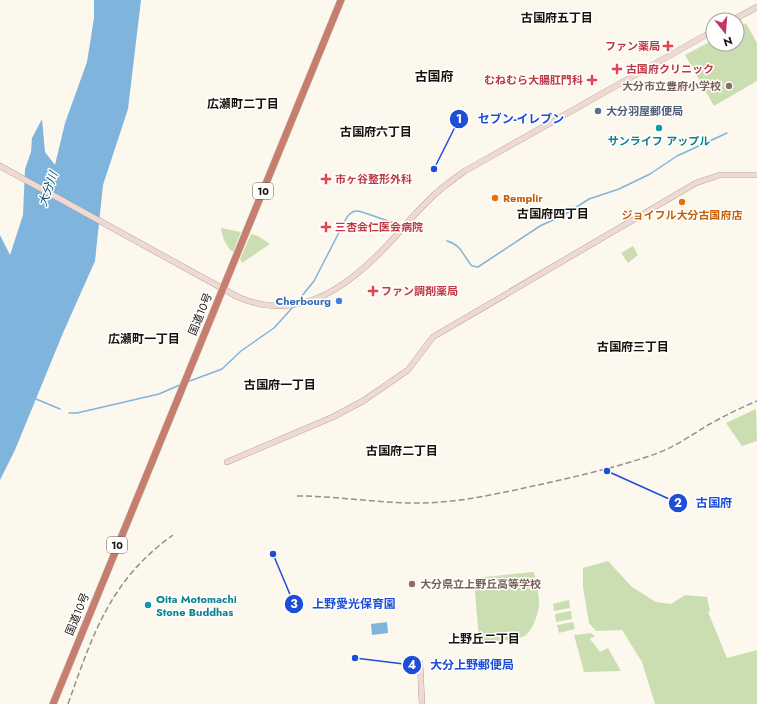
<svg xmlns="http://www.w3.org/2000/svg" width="757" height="704" font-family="Jost,'Noto Sans JP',sans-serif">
  <rect width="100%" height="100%" fill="#fdf8ee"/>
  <path fill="#cbdeb2" d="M746 23 757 43V81L714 106 685 55 713 40V44H737V28Z
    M221 228 241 232 233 252C226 247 222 237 221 228Z
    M251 234 258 236 270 244 242 263 240 259Z
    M633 246 638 255 628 263 621 253Z
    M756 409 757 441 742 446 726 423Z
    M608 561 632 587 656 602 671 604 685 595 707 597 710 611 708 612 727 658 757 650V704H655L642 662 622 630 596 631 589 623 583 587V568Z
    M534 572C536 582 539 593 539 603 539 613 533 629 526 635 518 641 489 642 479 641L474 578Z
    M569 600 570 608 554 611 553 604Z
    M571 611 572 619 556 622 555 614Z
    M573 622 575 629 559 633 557 625Z
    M591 633 595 636 590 639 600 652 608 648 621 671 584 672 574 635Z"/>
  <path fill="#7fb4dd" d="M94 0H141L128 109 103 185 95 261 63 333 15 450 0 480V235L10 255 23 215 25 169 31 152 32 138 42 119 45 152 55 165 65 123 87 62 94 18Z
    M387 622 388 633 372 635 371 624Z"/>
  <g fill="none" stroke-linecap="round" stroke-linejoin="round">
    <path stroke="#7fb4dd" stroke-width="1.5" d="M447 241C462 245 463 256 472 266L478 267 540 226 564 215 589 199 619 189 650 174 677 156 727 133
      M297 302 314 281 347 217C352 211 355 210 362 212L397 224
      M187 382 222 369 241 351 274 328 293 307
      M36 399 60 409
      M69 413H77L159 394 182 384"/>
    <defs>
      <path id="secondary" d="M733 20 757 7
        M0 166 238 297C302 325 353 283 394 238 405 226 415 213 427 202 438 190 451 181 465 171L713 31
        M227 462 333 417 363 401 408 370 433 337 696 183 720 175H757
        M420 663 422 704"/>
      <path id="highway" d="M53 704 341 0"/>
    </defs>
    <use href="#secondary" stroke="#968973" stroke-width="6"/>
    <use href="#highway" stroke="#d5d5d3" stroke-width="8"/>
    <use href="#secondary" stroke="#eed9d4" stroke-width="5.5"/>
    <use href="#highway" stroke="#c67f6f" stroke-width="7"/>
    <path stroke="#959187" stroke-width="1.5" stroke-dasharray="6 3" stroke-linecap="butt" d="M297 496C340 496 382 504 424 503 463 502 501 493 538 485 578 476 619 467 658 453 676 446 692 435 708 425 724 416 740 408 757 401
      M68 704C93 634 110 580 173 535"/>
  </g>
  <g fill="#e0444e" stroke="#fff" stroke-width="1.5">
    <path d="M666 40h4v4h4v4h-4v4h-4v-4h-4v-4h4z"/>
    <path d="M615 63h4v4h4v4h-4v4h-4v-4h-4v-4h4z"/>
    <path d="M590 74h4v4h4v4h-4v4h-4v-4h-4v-4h4z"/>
    <path d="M324 173h4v4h4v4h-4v4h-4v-4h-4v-4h4z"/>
    <path d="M324 221h4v4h4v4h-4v4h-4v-4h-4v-4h4z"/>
    <path d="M371 285h4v4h4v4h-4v4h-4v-4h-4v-4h4z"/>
  </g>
  <g fill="#8d6e63" stroke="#fff" stroke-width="1.5">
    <circle cx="729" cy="86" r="4"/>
    <circle cx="412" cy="584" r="4"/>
  </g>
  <circle fill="#5c6f8a" stroke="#fff" stroke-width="1.5" cx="598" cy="111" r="4"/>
  <g fill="#0f9aa8" stroke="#fff" stroke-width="1.5">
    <circle cx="659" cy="128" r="4"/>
    <circle cx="148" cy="605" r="4"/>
  </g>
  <g fill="#e8710a" stroke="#fff" stroke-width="1.5">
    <circle cx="495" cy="198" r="4"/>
    <circle cx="682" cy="202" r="4"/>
  </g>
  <circle fill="#3f7fe0" stroke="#fff" stroke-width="1.5" cx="339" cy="301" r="4"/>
  <g text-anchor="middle" stroke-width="3" stroke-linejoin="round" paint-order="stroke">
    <g fill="#fff" stroke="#5d5a54" stroke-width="1">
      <rect x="253" y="183" width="20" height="16" rx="3"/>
      <rect x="107" y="537" width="20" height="16" rx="3"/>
    </g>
    <g font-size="10" font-weight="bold" fill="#18140b">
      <text x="263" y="195">10</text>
      <text x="117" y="549">10</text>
    </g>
    <g font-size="11" font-weight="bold" fill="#be3a42" stroke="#fff" text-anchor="start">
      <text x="660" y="50" text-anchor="end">ファン薬局</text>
      <text x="626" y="73">古国府クリニック</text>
      <text x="583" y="84" text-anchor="end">むねむら大腸肛門科</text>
      <text x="335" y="183">市ヶ谷整形外科</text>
      <text x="335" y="231">三杏会仁医会病院</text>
      <text x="381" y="295">ファン調剤薬局</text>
    </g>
    <g font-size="11" font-weight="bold" fill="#785e54" stroke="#fff" text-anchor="end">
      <text x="721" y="90">大分市立豊府小学校</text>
      <text x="420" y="588" text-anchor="start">大分県立上野丘高等学校</text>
    </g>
    <g font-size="11" font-weight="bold" fill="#4e5e75" stroke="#fff" text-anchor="start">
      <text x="606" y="115">大分羽屋郵便局</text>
    </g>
    <g font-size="11" font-weight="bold" fill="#0d838f" stroke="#fff">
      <text x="659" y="145">サンライフ アップル</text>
      <text x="156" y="603" text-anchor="start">Oita Motomachi<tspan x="156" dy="13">Stone Buddhas</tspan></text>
    </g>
    <g font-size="11" font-weight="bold" fill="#c56008" stroke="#fff" text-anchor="start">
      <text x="503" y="202">Remplir</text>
      <text x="682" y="219" text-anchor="middle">ジョイフル大分古国府店</text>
    </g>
    <g font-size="11" font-weight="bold" fill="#366cbe" stroke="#fff" text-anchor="end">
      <text x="331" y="305">Cherbourg</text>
    </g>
    <g font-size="11" fill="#18140b" stroke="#fff">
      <text transform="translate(200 314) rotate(-68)" y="4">国道10号</text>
      <text transform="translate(77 614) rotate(-68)" y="4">国道10号</text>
    </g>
    <g font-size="12" font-weight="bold" fill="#18140b" stroke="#fff">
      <text x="557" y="22">古国府五丁目</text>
      <text x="243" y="108">広瀬町二丁目</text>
      <text x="376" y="136">古国府六丁目</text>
      <text x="553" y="218">古国府四丁目</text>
      <text x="144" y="343">広瀬町一丁目</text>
      <text x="633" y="351">古国府三丁目</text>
      <text x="280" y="389">古国府一丁目</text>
      <text x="402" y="455">古国府二丁目</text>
      <text x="484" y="643">上野丘二丁目</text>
    </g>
    <g font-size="12" font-style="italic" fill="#125178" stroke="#fff">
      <text transform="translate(48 189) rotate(-71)" y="4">大分川</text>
    </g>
    <g font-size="13" font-weight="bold" fill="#18140b" stroke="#fff">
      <text x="434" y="81">古国府</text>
    </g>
  </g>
  <path fill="none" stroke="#1d4ed8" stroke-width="1.5" d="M434 169L459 119M607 471L678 503M273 554L294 604M355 658L412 665"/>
  <g fill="#1d4ed8" stroke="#fff" stroke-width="1.5">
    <circle cx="434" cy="169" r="4"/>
    <circle cx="607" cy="471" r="4"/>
    <circle cx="273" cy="554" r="4"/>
    <circle cx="355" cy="658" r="4"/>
    <circle cx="459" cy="119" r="10"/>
    <circle cx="678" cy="503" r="10"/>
    <circle cx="294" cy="604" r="10"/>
    <circle cx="412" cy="665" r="10"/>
  </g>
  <g font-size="12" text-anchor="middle" font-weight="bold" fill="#fff">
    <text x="459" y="123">1</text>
    <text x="678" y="507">2</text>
    <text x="294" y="608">3</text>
    <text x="412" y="669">4</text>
  </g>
  <g font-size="12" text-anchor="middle" font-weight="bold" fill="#1d4ed8" stroke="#fff" stroke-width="3" stroke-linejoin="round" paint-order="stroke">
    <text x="521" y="123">セブン-イレブン</text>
    <text x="714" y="507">古国府</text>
    <text x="354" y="608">上野愛光保育園</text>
    <text x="472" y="669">大分上野郵便局</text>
  </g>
  <g transform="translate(725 32) rotate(163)"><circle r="19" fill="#ffffff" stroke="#a3a19d"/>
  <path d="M0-3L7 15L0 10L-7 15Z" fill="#c2366b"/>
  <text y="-6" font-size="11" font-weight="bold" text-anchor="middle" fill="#18140b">N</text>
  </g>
</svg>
